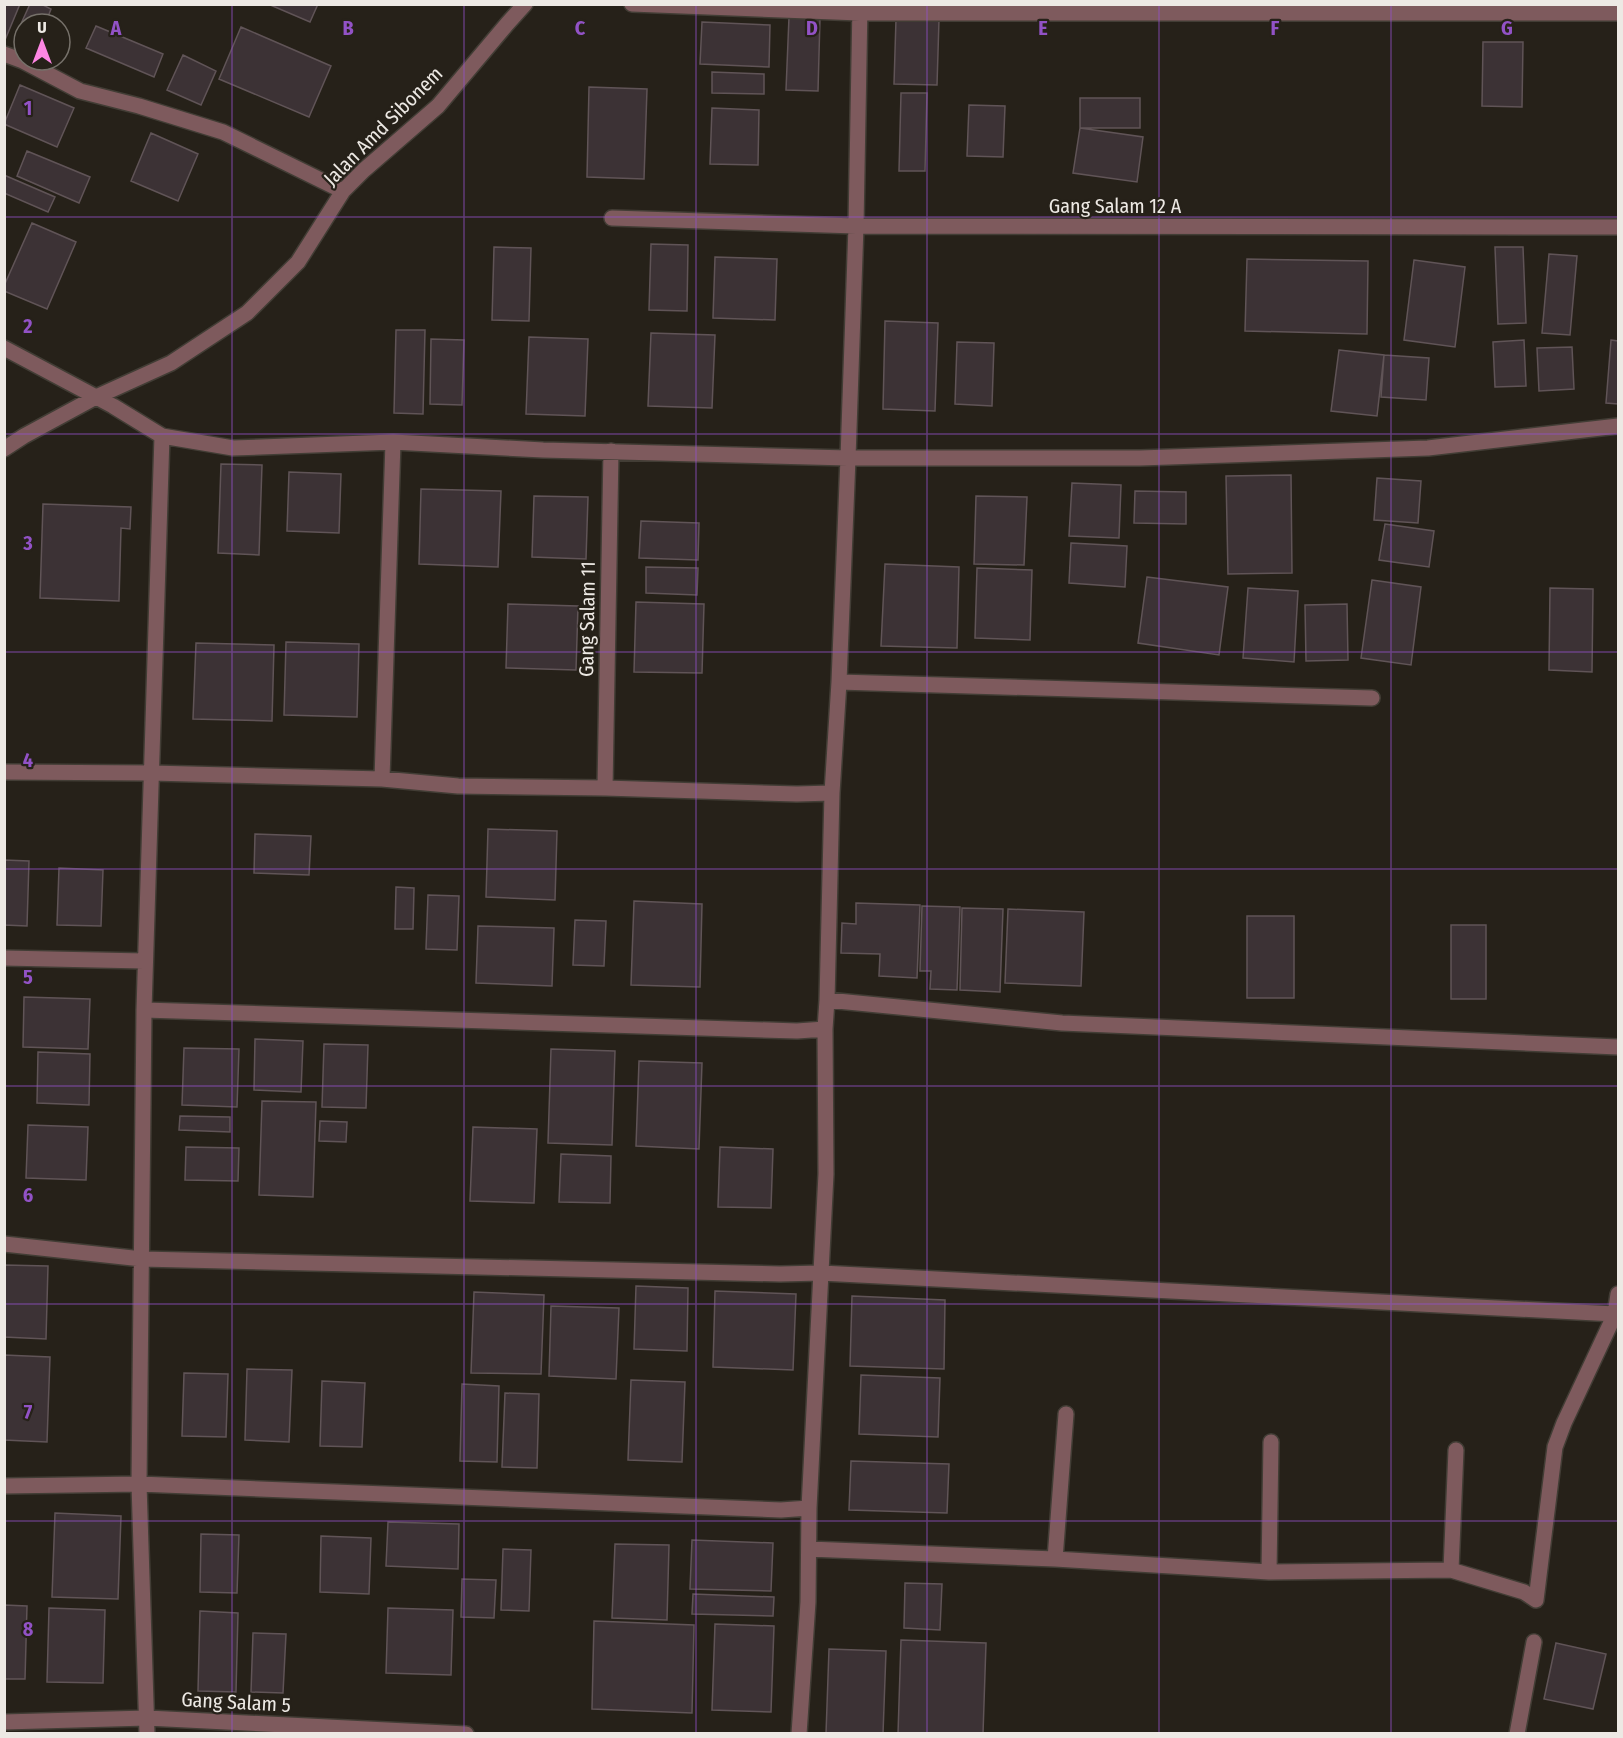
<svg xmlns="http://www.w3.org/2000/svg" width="1623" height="1738" font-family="'Fira Sans Condensed',sans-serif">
  <rect width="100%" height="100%" fill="#262119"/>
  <path fill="#3c3235" stroke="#605457" stroke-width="1.5" d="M4 4H20L5 40H4Z
    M30 4H41L51 9 45 24H24V41L15 37Z
    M268 4H318L310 22Z
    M789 17 820 18 818 91 786 90Z
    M896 19 939 20 937 85 894 84Z
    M702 22 770 25 769 67 700 64Z
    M96 26 163 54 154 77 86 48Z
    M241 27 331 66 309 117 219 79Z
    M1483 42H1523L1522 107 1482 106Z
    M183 55 216 71 201 105 167 90Z
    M712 72 764 74V94L712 93Z
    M20 85 74 108 57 147 4 124Z
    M589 87 647 89 644 179 587 177Z
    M901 93H927L925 171H899Z
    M1080 98H1140V128H1080Z
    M969 105 1005 106 1003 157 967 156Z
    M712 108 759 110 758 165 710 164Z
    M1080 128 1143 137 1137 182 1073 173Z
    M151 133 198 154 178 201 131 181Z
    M27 151 90 177 79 203 17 176Z
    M4 175 55 197 48 212 4 193Z
    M32 223 76 242 47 309 4 291V286Z
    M651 244 688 245 687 311 649 310Z
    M494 247 531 248 529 321 492 320Z
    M1495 247H1523L1526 323 1498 324Z
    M1549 254 1577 256 1570 335 1542 333Z
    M715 257 777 259 775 320 713 318Z
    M1247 259 1368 261 1367 334 1245 331Z
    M1414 260 1465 267 1455 347 1404 340Z
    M885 321 938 323 935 411 883 409Z
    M396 330H425L423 414 394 413Z
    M651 333 715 335 712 408 648 406Z
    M529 337 588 339 585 416 526 414Z
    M431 339 464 340 462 405 430 404Z
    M1524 340 1526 386 1495 387 1493 342Z
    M1611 340 1618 341V404L1606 403Z
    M957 342 994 343 992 406 955 404Z
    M1572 347 1574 389 1539 391 1537 348Z
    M1339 350 1384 355 1377 416 1331 411Z
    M1384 355 1429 358 1426 400 1381 397Z
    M221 464 262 465 259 555 218 553Z
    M289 472 341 474 339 533 287 531Z
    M1291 475 1292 573 1228 574 1226 476Z
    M1377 478 1421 481 1418 523 1374 520Z
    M1072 483 1121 485 1119 538 1069 536Z
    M421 489 501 491 498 567 419 564Z
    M1135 491 1186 492V524L1134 523Z
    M534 496 588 497 586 559 532 557Z
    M976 496 1027 497 1024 565 974 564Z
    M43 504 131 507 130 529 121 528 119 601 40 598Z
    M641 521 699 523 698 560 639 558Z
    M1385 524 1434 531 1429 567 1379 560Z
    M1071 543 1127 546 1125 587 1069 583Z
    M885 564 959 567 957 648 881 646Z
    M646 567 698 568 697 595 646 593Z
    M977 568 1032 570 1030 640 975 638Z
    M1147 577 1228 587 1219 655 1138 643Z
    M1372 580 1421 587 1411 665 1361 658Z
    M1248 588 1298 591 1294 662 1243 658Z
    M1550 588 1593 589 1592 672 1549 670Z
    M636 602 704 604 702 673 634 672Z
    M508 604 578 606 576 670 506 668Z
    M1347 604 1348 660 1306 661 1305 605Z
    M286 642 359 644 357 717 284 715Z
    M196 643 274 645 272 721 193 719Z
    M488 829 557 831 555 900 486 897Z
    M255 834 311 836 309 875 254 873Z
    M4 860 29 861 27 926 4 925Z
    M59 868 103 870 101 926 57 925Z
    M396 887 414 888 413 929H395Z
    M428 895 459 896 457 950 426 949Z
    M634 901 702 904 700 987 631 985Z
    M856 903 920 905 917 978 879 976 880 954 841 953 842 923 856 924Z
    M922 906 960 907 957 990 930 989 931 971H920Z
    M962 908 1003 909 1000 992 960 990Z
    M1008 909 1084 912 1081 986 1005 983Z
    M1247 916H1294V998H1247Z
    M575 920 606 921 604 966 573 965Z
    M1451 925H1486V999H1451Z
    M478 926 554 928 552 986 476 983Z
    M24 997 90 999 88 1049 23 1047Z
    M255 1039 303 1041 301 1092 254 1090Z
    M324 1044 368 1045 366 1108 322 1107Z
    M184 1048 239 1049 237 1107 182 1105Z
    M551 1049 615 1051 612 1145 548 1143Z
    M38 1052 90 1054 89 1105 37 1103Z
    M639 1061 702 1063 699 1149 636 1146Z
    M262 1101 316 1102 313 1197 259 1195Z
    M180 1116 230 1117V1132L179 1130Z
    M320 1121 347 1122 346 1142 319 1141Z
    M28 1125 88 1127 86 1180 26 1178Z
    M473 1127 537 1129 534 1203 470 1201Z
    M186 1147 239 1148 238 1181 185 1180Z
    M720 1147 773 1149 771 1208 718 1207Z
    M561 1154 611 1156 610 1203 559 1202Z
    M4 1265 48 1266 46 1339 4 1337Z
    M636 1286 688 1288 687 1351 634 1349Z
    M715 1291 796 1294 793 1370 713 1367Z
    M474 1292 544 1295 541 1374 471 1373Z
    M852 1296 945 1300 944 1369 850 1366Z
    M551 1306 619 1308 616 1379 549 1376Z
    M4 1355 50 1357 47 1442 4 1440Z
    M247 1369 292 1370 289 1442 245 1440Z
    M184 1373 228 1374 226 1437 182 1436Z
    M861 1375 940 1378 938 1437 859 1434Z
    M631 1380 685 1382 682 1462 628 1460Z
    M322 1381 365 1383 362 1447 320 1446Z
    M462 1384 499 1386 497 1462 460 1461Z
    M505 1393 539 1394 537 1468 502 1467Z
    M851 1461 949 1464 947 1513 849 1510Z
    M55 1513 121 1516 118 1599 52 1597Z
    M388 1522 459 1524 458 1569 386 1566Z
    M201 1534 239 1535 237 1593 200 1592Z
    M321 1536 371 1538 369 1594 320 1592Z
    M692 1540 773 1543 771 1591 690 1589Z
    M615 1544 669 1545 667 1620 612 1618Z
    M503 1549 531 1550 529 1611 501 1610Z
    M462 1579 496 1580 494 1618 461 1617Z
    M905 1583 942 1584 940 1630 904 1628Z
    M693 1594 774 1597 773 1616 692 1614Z
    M4 1605 27 1606 25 1679H4Z
    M49 1608 105 1610 103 1683 47 1682Z
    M388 1608 453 1610 451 1675 386 1673Z
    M200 1611 238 1613 236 1692 198 1691Z
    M594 1621 694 1625 692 1713 592 1709Z
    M715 1624 774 1626 771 1712 712 1710Z
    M253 1633 286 1634 283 1693 251 1692Z
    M901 1640 986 1643 983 1734H898Z
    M1556 1643 1606 1654 1593 1709 1544 1699Z
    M829 1649 886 1651 883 1734H826Z"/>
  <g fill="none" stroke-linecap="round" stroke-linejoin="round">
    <defs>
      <path id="minor" d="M632 4 860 13H1618
        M4 54 23 61 80 91 139 106 223 132 343 191
        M612 218 856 226 1618 227
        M4 348 113 406 162 436 144 1010 139 1484 147 1734
        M162 436 233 448 393 442 543 450 848 458H1140L1428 448 1618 426
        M4 449 24 436 96 397 171 363 247 313 298 262 343 191 364 170 438 106 507 24 525 4
        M839 682 1372 698
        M4 772 152 773 382 779 458 786 605 788 797 794 832 793
        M382 779 393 442
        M605 788 611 451
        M4 958 144 961
        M827 1000 1062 1023 1618 1047
        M144 1010 797 1031 825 1029
        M4 1244 142 1259 780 1274 821 1273 1615 1314
        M4 1486 139 1484 781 1510 809 1508
        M809 1549 1055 1559 1269 1572 1451 1570 1524 1592 1536 1600 1555 1447 1564 1423 1615 1314 1618 1294
        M1055 1559 1066 1414
        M1451 1570 1456 1450
        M1269 1572 1271 1442
        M4 1722 147 1718 466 1734
        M799 1734 808 1602 809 1508 826 1174 825 1029 827 1000 832 793 839 682 848 458 856 226 860 4
        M1517 1734 1534 1642"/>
    </defs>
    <use href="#minor" stroke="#423d35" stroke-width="18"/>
    <use href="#minor" stroke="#7e5a5d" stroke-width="15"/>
  </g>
  <path fill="none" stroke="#9252c6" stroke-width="1.5" stroke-opacity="0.55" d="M232 4V1734M464 4V1734M696 4V1734M927 4V1734M1159 4V1734M1391 4V1734M4 217H1618M4 434H1618M4 652H1618M4 869H1618M4 1086H1618M4 1304H1618M4 1521H1618"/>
  <g text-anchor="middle" stroke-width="4.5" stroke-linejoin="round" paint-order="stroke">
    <g font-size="20" fill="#ede9e4" stroke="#262119">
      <text transform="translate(383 126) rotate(-45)" y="7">Jalan Amd Sibonem</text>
      <text x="1115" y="213">Gang Salam 12 A</text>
      <text transform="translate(587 619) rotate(-89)" y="7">Gang Salam 11</text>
      <text transform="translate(236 1702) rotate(3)" y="7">Gang Salam 5</text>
    </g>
  </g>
  <g font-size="20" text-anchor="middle" font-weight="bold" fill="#9252c6" stroke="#262119" stroke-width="4.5" stroke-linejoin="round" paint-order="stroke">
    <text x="116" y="35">A</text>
    <text x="348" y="35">B</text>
    <text x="580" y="35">C</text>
    <text x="812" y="35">D</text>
    <text x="1043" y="35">E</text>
    <text x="1275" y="35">F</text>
    <text x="1507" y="35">G</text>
    <text x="28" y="115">1</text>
    <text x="28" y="333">2</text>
    <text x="28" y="550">3</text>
    <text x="28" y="767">4</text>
    <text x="28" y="984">5</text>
    <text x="28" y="1202">6</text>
    <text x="28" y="1419">7</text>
    <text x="28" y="1636">8</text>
  </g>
  <rect width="1623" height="1738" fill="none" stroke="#ede9e4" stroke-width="12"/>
  <g transform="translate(42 42)"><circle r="28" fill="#262119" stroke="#76716a" stroke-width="1.5"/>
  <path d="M0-4.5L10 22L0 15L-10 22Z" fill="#fd86e3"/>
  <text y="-9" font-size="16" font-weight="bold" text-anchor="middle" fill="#ede9e4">U</text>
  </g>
</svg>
